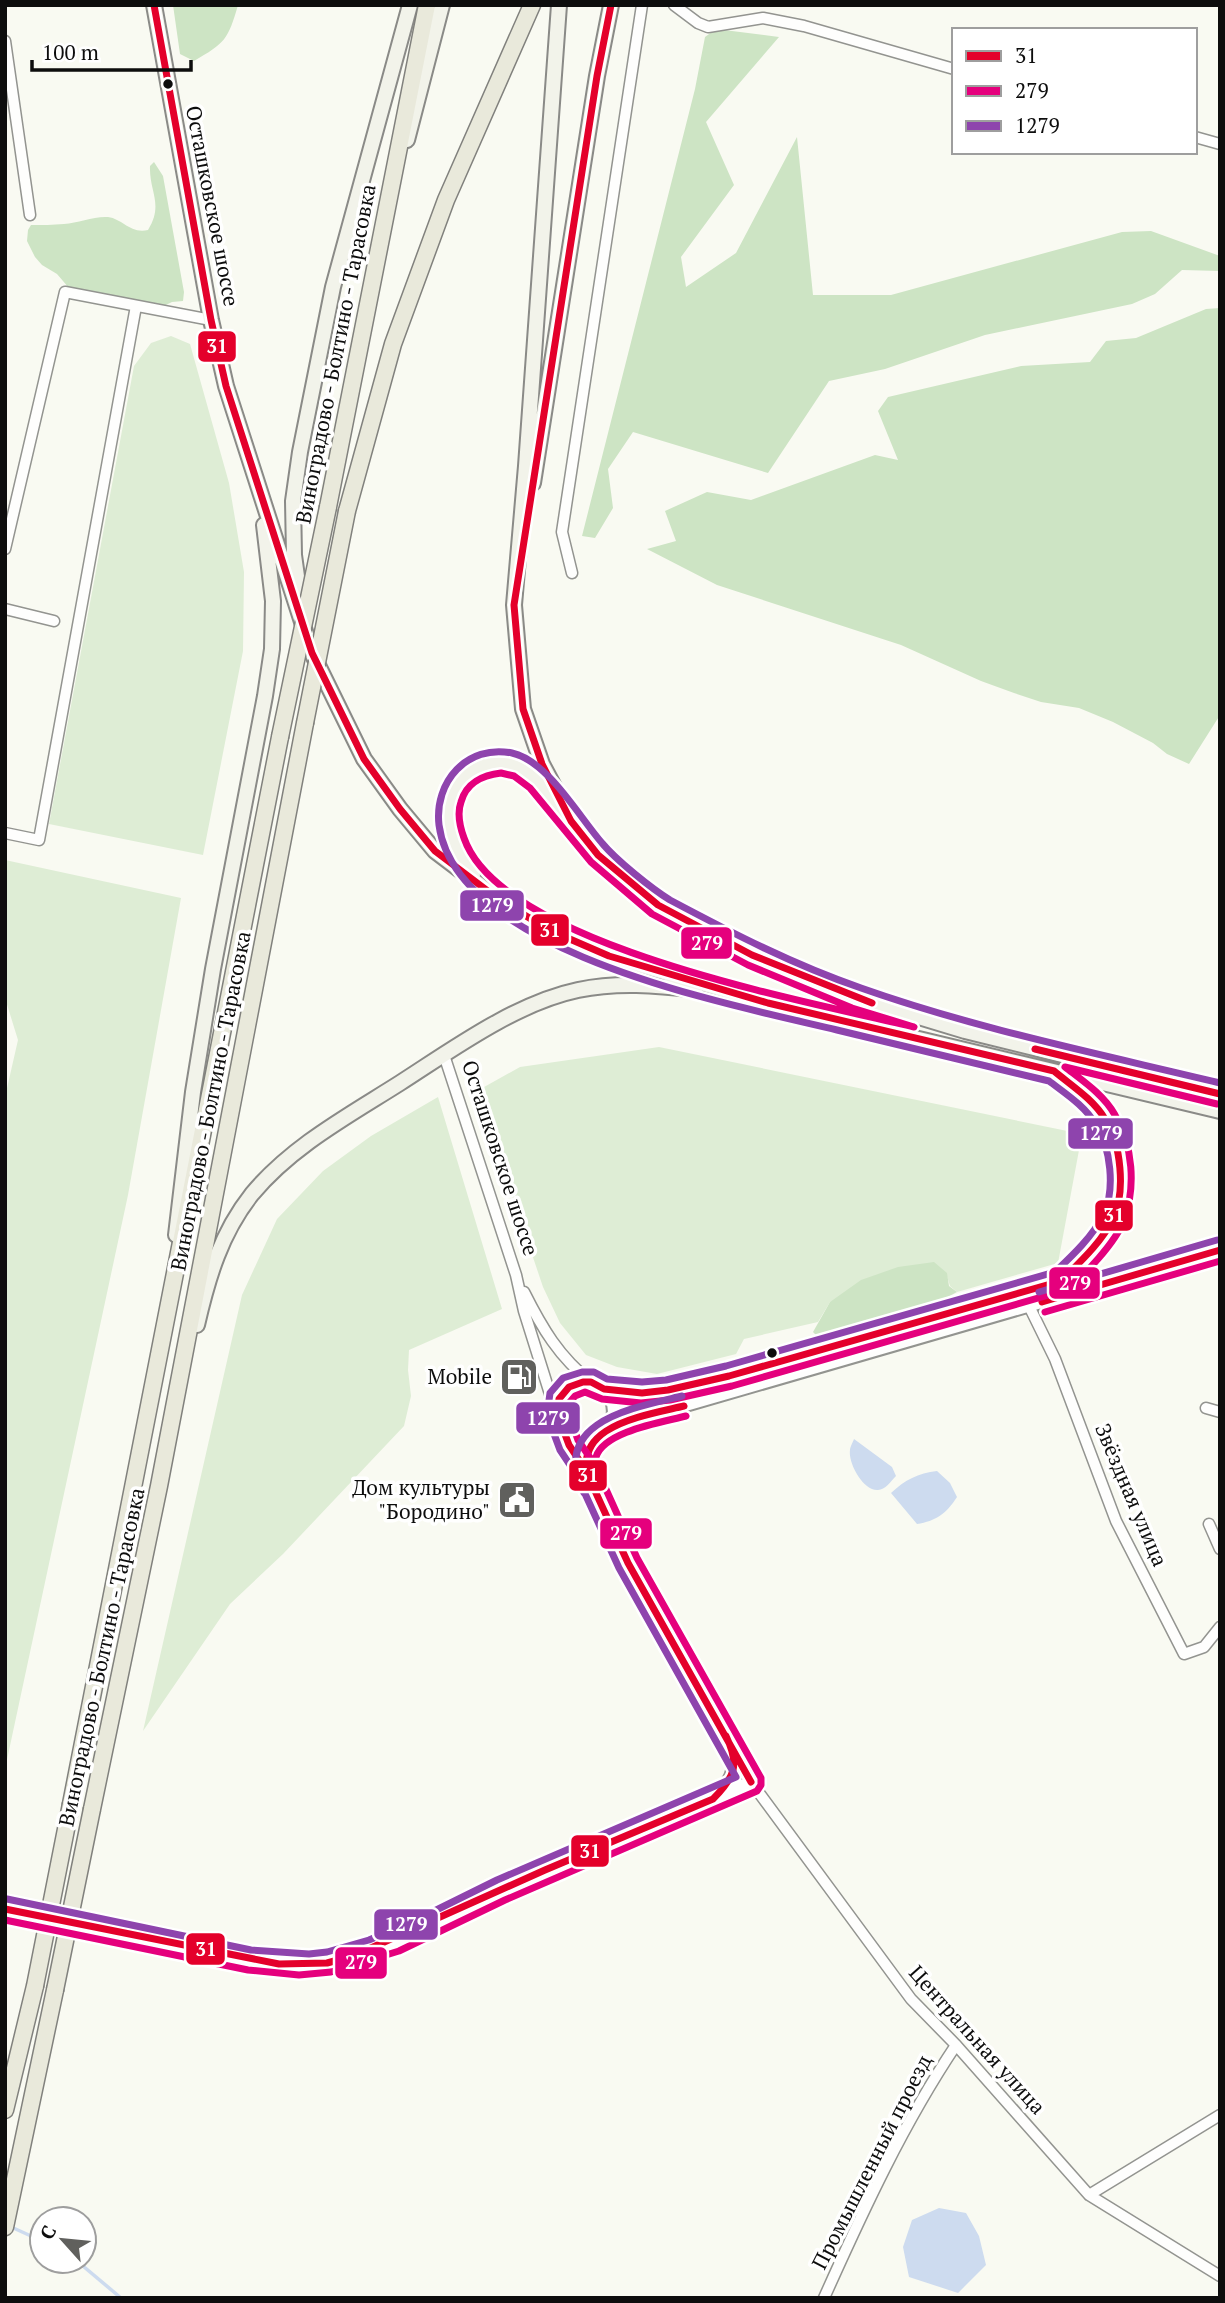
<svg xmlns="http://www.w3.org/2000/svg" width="1225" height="2303" font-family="'PT Serif',serif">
  <rect width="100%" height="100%" fill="#f9faf2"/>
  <path fill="#deedd5" d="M171 336 190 344 229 483 244 572 243 651 203 855 49 824 134 366 151 343Z
    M5 860 181 898 128 1195 5 1769V1097L18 1040 5 998Z
    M659 1047 1082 1134 1058 1263 957 1292 950 1286 946 1273 830 1302 818 1322 744 1339 736 1354 657 1374 617 1367 586 1355 560 1323 543 1287 477 1091 520 1067Z
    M438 1097 502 1309 409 1350 408 1370 411 1396 404 1426 283 1554 230 1604 143 1731 242 1295 277 1219 323 1171 371 1136Z"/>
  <path fill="#cde4c4" d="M173 5H238C228 40 225 43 194 61L180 54Z
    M716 29 779 37 706 122 734 185 681 257 686 287 736 253 797 137 813 295H891L1122 232 1151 231 1220 256V271L1182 270 1155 294 1132 304 985 335 885 369 829 381 768 473 633 432 608 469 613 508 595 538 582 536 695 89 705 37Z
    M154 162 163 176 184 292 183 301 172 302 151 312 69 288 57 274 42 265 35 257 27 241 28 230 31 225C42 225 53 225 64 224 78 223 94 216 108 217 123 219 130 234 148 230 164 204 149 192 150 166Z
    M1220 308V715L1189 764 1167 754 1153 743 1113 722 1079 708 1041 702 1014 693 981 681 901 645 717 585 647 549 676 541 665 511 707 492 751 500 875 455 898 460 878 411 888 397 1021 366 1090 362 1106 341 1136 338 1206 309Z
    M934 1262 947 1273 949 1286 957 1292 927 1308 818 1337 813 1332 830 1302 861 1280 898 1267Z"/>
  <path fill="#cddbef" d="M854 1439 892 1467 896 1476C891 1481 885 1490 878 1490 863 1491 848 1463 850 1450 850 1447 853 1442 854 1439Z
    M937 1471 950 1483 957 1497C946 1514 936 1521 917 1524L891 1493C905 1480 918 1473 937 1471Z
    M939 2208 966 2213 979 2236 986 2265 958 2293 909 2277 903 2247 912 2220Z"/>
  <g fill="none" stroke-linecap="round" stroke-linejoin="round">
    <path stroke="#cddbef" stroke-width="3.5" d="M9 2226 42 2241
      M77 2261 121 2298"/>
    <defs>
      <path id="minor" d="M674 5 698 23 708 27 763 18 804 26 954 69
        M5 41 30 215
        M1195 137 1220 144
        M5 549 65 292 211 320
        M572 573 562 532 642 5
        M5 609 54 621
        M5 833 39 840 136 306
        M444 1055 516 1275 524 1311 556 1413
        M524 1292C542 1328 559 1357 591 1382
        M1029 1306 1055 1359 1116 1521 1184 1654 1204 1647 1220 1627
        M1206 1408 1220 1412
        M1209 1524 1220 1549
        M751 1782 911 1999 956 2045 1089 2195 1220 2276
        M1089 2195 1220 2115
        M824 2298C863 2211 903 2124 956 2045"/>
      <path id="tertiary" d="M604 1389C616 1401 617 1415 608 1430
        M564 1430C586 1450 599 1434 620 1424L1220 1250
        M718 1794C730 1782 736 1772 734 1755
        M5 1909 249 1960C276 1964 303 1967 329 1962 385 1951 449 1915 501 1890 584 1853 668 1818 751 1782L628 1563 585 1469 569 1445 557 1413 559 1399 569 1387 583 1382H591L604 1389 642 1393 668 1390 729 1376 1061 1281C1080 1262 1101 1243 1113 1218 1116 1211 1117 1200 1118 1192 1129 1135 1098 1105 1057 1074"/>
      <path id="secondary" d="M154 5 211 320 226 386 312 653 364 759 400 809 435 851 497 898 549 930 609 956 768 1003 1220 1111
        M407 140 442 5
        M533 483 597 76 611 5
        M299 591 294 555 293 501 300 452 333 287 410 5
        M559 796 542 764 523 709 514 605 526 466 559 5
        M473 875C441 843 434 776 489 765 509 761 523 767 538 781L598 855 658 905 752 955 856 998 965 1031 1220 1094
        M176 1235 193 1092 213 969 265 696 272 649 273 601 264 525
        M197 1325C208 1277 221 1233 252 1194 292 1146 348 1116 400 1083 453 1049 516 1003 578 990 617 982 656 985 695 990"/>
      <path id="primary" d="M328 507 427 5
        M347 511 393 344 446 200 532 5
        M71 1804 280 737
        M92 1809 159 1486 305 723
        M5 2110 35 1986
        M5 2227 55 1990"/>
    </defs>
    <use href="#minor" stroke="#939490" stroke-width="13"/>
    <use href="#tertiary" stroke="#939490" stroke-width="16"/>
    <use href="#secondary" stroke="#8a8a87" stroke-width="18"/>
    <use href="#primary" stroke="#81817d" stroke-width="19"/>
    <use href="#minor" stroke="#fefefd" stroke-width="10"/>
    <use href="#tertiary" stroke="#fefefd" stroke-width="12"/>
    <use href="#secondary" stroke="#f2f3ea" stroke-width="14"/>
    <use href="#primary" stroke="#e9e9db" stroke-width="16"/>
    <defs>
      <path id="primary-bridge" d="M305 723 347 511
        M280 737 328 507
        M35 1986 71 1804
        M55 1990 92 1809"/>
    </defs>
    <use href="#primary-bridge" stroke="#81817d" stroke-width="19" stroke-linecap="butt"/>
    <use href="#primary-bridge" stroke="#e9e9db" stroke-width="16"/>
    <defs>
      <path id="bus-1" d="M154 5 211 320 226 386 312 653 364 759 400 809 435 851 497 898 549 930 609 956 768 1003 1054 1071C1072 1086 1093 1099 1105 1119 1121 1143 1126 1192 1113 1219 1101 1243 1080 1262 1061 1281L729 1376 668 1390 642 1393 604 1389 591 1382H583L569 1387 559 1399 557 1413 569 1445 585 1469 628 1563 751 1782
        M611 5 597 76 514 605 523 709 542 764 571 821 598 855 658 905 752 955 872 1003
        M1035 1049 1220 1094
        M1042 1302 1220 1250
        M593 1488C563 1427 642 1416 684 1406
        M5 1909 279 1964 327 1963 353 1956 545 1870 713 1799C735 1777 740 1765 726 1736"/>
      <path id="bus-2" d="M501 773 514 776 530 788 591 862 652 914 748 965 852 1008 914 1027C811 1002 501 946 464 838 460 827 457 813 461 802 466 783 483 775 501 773Z
        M1045 1312 1220 1261
        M602 1483C598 1475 593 1466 596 1457 604 1431 664 1422 686 1416
        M5 1920 248 1970 299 1975 331 1972 399 1951 505 1900 757 1791 761 1785V1778L637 1558 595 1465 578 1440 568 1412 569 1403 575 1396 585 1392 602 1399 641 1403 670 1400 732 1386 1066 1290C1084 1276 1116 1242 1124 1220 1136 1187 1133 1146 1115 1115 1104 1095 1083 1081 1065 1067L1217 1104"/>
      <path id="bus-3" d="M1039 1292 1217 1240
        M584 1493C549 1422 632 1408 682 1396
        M7 1899 251 1950 309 1954 327 1952 369 1940 412 1922 497 1880 736 1777 619 1568 576 1474 560 1450 547 1415 550 1393 563 1378 582 1372H594L607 1379 642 1382 666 1380 726 1366 1055 1272C1073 1255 1093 1236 1104 1214 1115 1189 1111 1148 1096 1125 1085 1106 1066 1094 1049 1081 979 1064 908 1047 837 1030 734 1005 456 953 439 825 434 782 467 744 512 753 548 761 579 817 602 843 616 860 652 889 670 900 732 933 794 965 861 988 977 1029 1100 1054 1220 1083"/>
    </defs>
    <use href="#bus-1" stroke="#fff" stroke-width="12"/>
    <use href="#bus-2" stroke="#fff" stroke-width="12"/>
    <use href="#bus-3" stroke="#fff" stroke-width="12"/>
    <use href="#bus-1" stroke="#e4002b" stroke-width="7"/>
    <use href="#bus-2" stroke="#e5007d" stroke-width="7"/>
    <use href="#bus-3" stroke="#8e44ad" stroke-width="7"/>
  </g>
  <defs>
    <symbol id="fuel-square" viewBox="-11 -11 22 22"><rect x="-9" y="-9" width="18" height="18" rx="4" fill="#60605d" stroke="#fff"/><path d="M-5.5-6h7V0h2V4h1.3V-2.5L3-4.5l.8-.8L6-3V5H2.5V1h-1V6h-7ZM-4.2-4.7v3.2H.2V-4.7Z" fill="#fff"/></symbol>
    <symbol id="civic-square" viewBox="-11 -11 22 22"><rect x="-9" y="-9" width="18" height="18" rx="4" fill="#60605d" stroke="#fff"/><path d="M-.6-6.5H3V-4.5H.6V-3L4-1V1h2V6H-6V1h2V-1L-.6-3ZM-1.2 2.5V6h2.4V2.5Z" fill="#fff"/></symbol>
  </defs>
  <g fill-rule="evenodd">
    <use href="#fuel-square" x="497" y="1355" width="44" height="44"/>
    <use href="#civic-square" x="495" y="1478" width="44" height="44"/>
  </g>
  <g fill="#0d0d0d" stroke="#fff" stroke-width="2.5">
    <circle cx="168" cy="84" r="6"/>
    <circle cx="772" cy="1353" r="6"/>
  </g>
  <g text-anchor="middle" stroke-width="7" stroke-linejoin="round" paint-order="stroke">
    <g font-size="21" fill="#0d0d0d" stroke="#fff">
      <text transform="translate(212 206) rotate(79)" y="7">Осташковское шоссе</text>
      <text transform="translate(336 354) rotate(-79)" y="7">Виноградово - Болтино - Тарасовка</text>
      <text transform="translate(211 1101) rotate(-79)" y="7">Виноградово - Болтино - Тарасовка</text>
      <text transform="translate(500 1158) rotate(72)" y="7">Осташковское шоссе</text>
      <text transform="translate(1131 1495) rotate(67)" y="7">Звёздная улица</text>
      <text transform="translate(102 1657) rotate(-78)" y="7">Виноградово - Болтино - Тарасовка</text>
      <text transform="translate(977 2040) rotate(48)" y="7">Центральная улица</text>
      <text transform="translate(872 2162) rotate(-63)" y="7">Промышленный проезд</text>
    </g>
    <g font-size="21" fill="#0d0d0d" stroke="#fff" text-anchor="end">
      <text x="492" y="1384">Mobile</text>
      <text x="490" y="1495">Дом культуры<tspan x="490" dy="24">"Бородино"</tspan></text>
    </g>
  </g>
  <g stroke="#fff" stroke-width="2.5">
    <rect x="197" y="330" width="40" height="33" rx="7" fill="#e4002b"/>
    <rect x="459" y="889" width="66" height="33" rx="7" fill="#8e44ad"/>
    <rect x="530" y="913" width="40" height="34" rx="7" fill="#e4002b"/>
    <rect x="680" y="926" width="53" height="34" rx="7" fill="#e5007d"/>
    <rect x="1067" y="1117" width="67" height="33" rx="7" fill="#8e44ad"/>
    <rect x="1094" y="1199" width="40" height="33" rx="7" fill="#e4002b"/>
    <rect x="1048" y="1266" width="53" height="34" rx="7" fill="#e5007d"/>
    <rect x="515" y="1401" width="66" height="34" rx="7" fill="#8e44ad"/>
    <rect x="568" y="1459" width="40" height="33" rx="7" fill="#e4002b"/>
    <rect x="599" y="1517" width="54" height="33" rx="7" fill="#e5007d"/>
    <rect x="570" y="1834" width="40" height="34" rx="7" fill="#e4002b"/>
    <rect x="373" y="1908" width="66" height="33" rx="7" fill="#8e44ad"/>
    <rect x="185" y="1932" width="41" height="34" rx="7" fill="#e4002b"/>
    <rect x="334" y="1946" width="54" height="34" rx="7" fill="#e5007d"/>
  </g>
  <g font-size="19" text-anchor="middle" font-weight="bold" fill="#fff">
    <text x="217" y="353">31</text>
    <text x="492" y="912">1279</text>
    <text x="550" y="937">31</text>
    <text x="707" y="950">279</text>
    <text x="1101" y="1140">1279</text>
    <text x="1114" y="1222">31</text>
    <text x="1075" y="1290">279</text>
    <text x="548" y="1425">1279</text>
    <text x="588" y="1482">31</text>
    <text x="626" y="1540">279</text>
    <text x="590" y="1858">31</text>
    <text x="406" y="1931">1279</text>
    <text x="206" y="1956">31</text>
    <text x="361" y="1969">279</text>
  </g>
  <rect width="1225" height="2303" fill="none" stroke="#0d0d0d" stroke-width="14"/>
  <rect x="952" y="28" width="245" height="126" fill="#ffffff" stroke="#9e9e9e" stroke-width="2"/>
  <rect x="966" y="51" width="35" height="10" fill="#e4002b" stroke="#9e9e9e" stroke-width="2"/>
  <text x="1015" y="63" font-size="21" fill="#0d0d0d">31</text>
  <rect x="966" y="86" width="35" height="10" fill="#e5007d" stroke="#9e9e9e" stroke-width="2"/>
  <text x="1015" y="98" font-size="21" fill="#0d0d0d">279</text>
  <rect x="966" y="121" width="35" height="10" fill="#8e44ad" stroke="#9e9e9e" stroke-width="2"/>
  <text x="1015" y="133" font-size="21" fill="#0d0d0d">1279</text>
  <g transform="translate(63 2240) rotate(297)"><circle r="33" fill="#ffffff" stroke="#9e9e9e" stroke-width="2"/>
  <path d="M0-5L12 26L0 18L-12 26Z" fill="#60605d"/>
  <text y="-10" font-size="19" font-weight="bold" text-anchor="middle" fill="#0d0d0d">С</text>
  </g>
  <path d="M32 60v10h159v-10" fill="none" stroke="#0d0d0d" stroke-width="3.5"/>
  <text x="42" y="60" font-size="21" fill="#0d0d0d" stroke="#ffffff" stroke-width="5" paint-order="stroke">100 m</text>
</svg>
